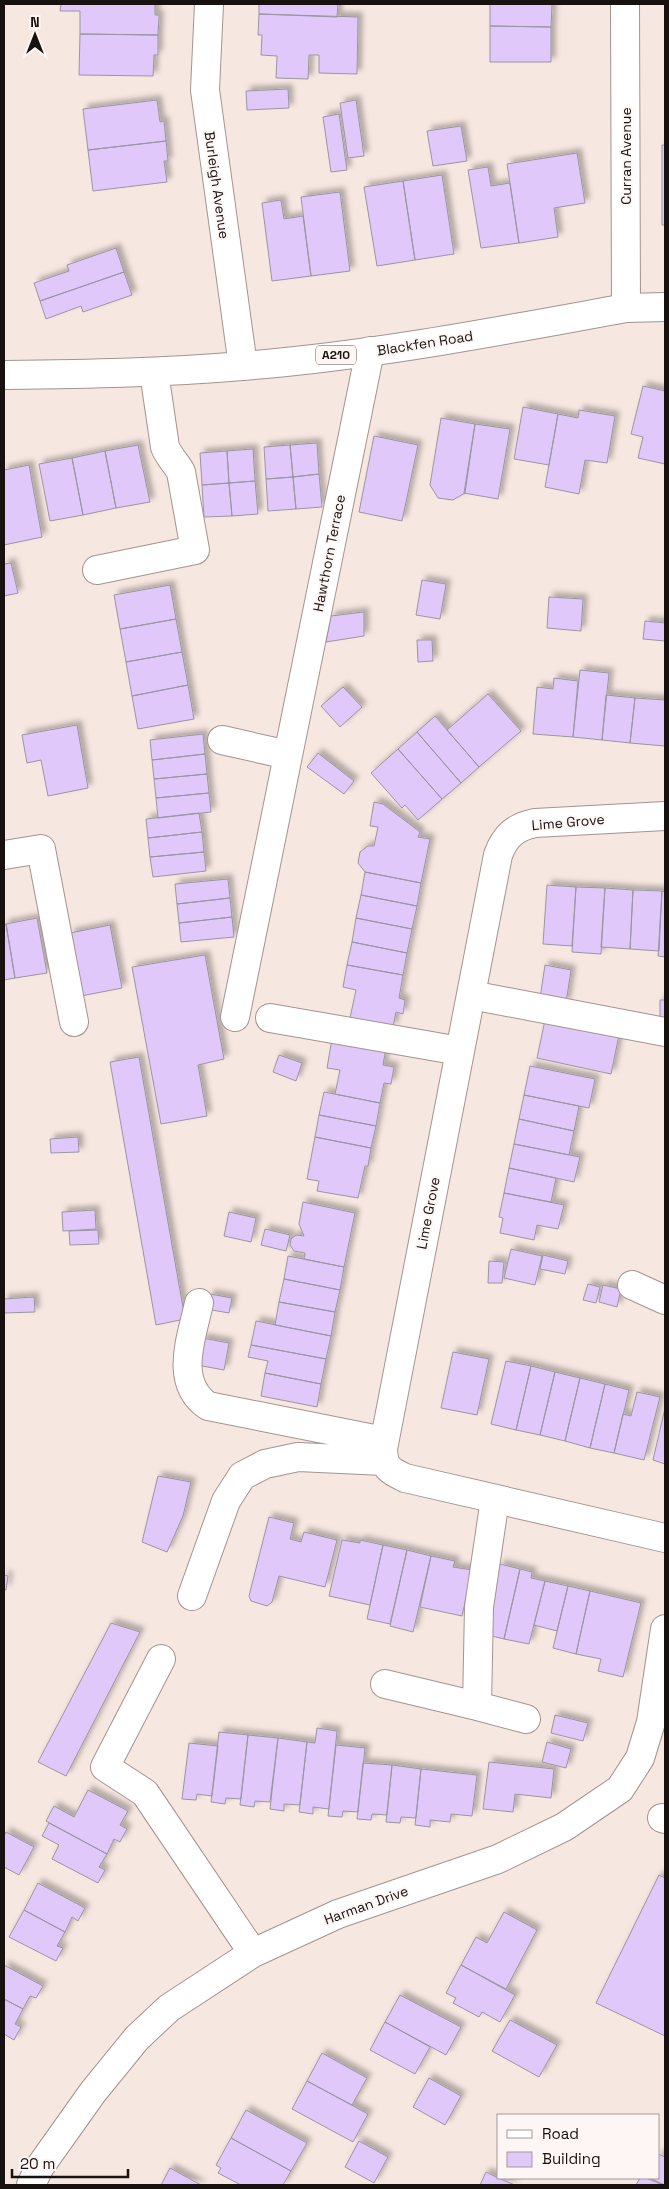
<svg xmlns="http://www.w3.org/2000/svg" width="669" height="2189" font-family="'Space Grotesk',sans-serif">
  <defs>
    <filter id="shadow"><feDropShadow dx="4.5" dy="-4.5" stdDeviation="2.5" flood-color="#0004"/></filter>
  </defs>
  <rect width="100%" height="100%" fill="#f7e7e1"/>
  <path fill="#e0c8fa" stroke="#9b95a1" filter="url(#shadow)" d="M61 4H155V15H159L158 35 80 34V11H60Z
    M259 4H338L337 17 259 14Z
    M490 4H552L551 27 490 26Z
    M259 14 358 17 357 74 319 73V55H309L308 79 276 78 277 56 261 55 262 35H258Z
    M490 26 551 27V62H490Z
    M80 34 158 35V55H154L153 76 79 75Z
    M288 89 289 108 247 110 246 91Z
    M157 100 160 122 164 121 166 141 88 150 83 109Z
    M356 100 364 156 348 158 340 103Z
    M339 114 347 170 331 172 323 117Z
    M461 126 467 161 433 166 427 131Z
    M166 141 168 161H164L167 182 93 191 88 150Z
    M662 145H665V225H662Z
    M577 153 585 203 554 208 558 237 519 243 507 164Z
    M488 167 491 186 510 183 519 243 481 248 468 170Z
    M442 175 454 254 415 260 403 181Z
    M403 181 415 260 377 266 364 187Z
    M340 192 350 271 311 276 301 197Z
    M281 200 284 219 303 216 311 276 272 281 262 203Z
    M116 248 124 272 40 301 34 283 69 271 67 265Z
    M124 272 132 295 83 312 81 306 46 319 40 301Z
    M643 386 665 391V464L638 458 643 437 631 434Z
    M523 407 558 414 549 465 514 459Z
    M579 410 615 416 607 463 585 460 579 494 545 487 558 414 578 418Z
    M441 418 475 424 465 493 453 500 438 498 430 485Z
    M475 424 510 429 498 499 464 493Z
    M374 436 418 445 402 521 359 512Z
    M317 443 319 474 293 477 290 445Z
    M138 445 150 502 116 508 105 451Z
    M290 445 293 477 266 479 264 447Z
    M253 449 255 481 229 483 227 451Z
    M105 451 116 508 83 515 72 458Z
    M227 451 229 483 202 485 200 453Z
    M72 458 83 515 50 521 39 464Z
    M29 465 42 537 4 545V470Z
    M319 474 322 507 296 509 293 477Z
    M293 477 296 509 268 511 266 479Z
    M255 481 258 514 232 516 229 483Z
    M229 483 232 516 204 517 202 485Z
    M11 563 18 593 4 596V564Z
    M422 580 446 584 440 619 416 615Z
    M170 585 176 619 120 629 114 595Z
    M549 597 583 599 581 631 547 628Z
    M364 612V636L326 642 331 616Z
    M176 619 182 652 126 662 120 629Z
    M645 621 665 623V641L643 639Z
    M417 640H432L433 661 418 662Z
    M182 652 188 685 132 696 126 662Z
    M580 670 609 673 602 740 573 737Z
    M554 678 578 681 573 737 533 734 537 687 553 689Z
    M188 685 194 719 138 729 132 696Z
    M343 687 362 707 340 727 321 706Z
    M488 694 521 731 479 767 447 730Z
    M606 695 635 698 630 743 602 740Z
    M635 698 665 700V746L630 743Z
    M435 716 479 767 461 783 417 732Z
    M77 725 88 788 48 796 41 760 27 763 22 735Z
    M417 732 461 783 442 799 398 749Z
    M203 734 205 754 152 760 150 740Z
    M398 749 442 799 418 820 405 805 402 808 371 773Z
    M318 753 354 781 344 794 307 767Z
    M205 754 207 774 154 779 152 760Z
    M207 774 209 793 156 798 154 779Z
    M209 793 211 812 158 818 156 798Z
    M374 802 383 804 420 832 418 837 430 839 421 883 365 872 358 863 360 852 368 846H374L378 827 370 826Z
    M199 813 202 832 148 838 146 819Z
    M202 832 204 852 150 857 148 838Z
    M204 852 206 871 153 877 150 857Z
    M365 872 421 883 417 906 361 895Z
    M228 879 230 898 177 904 175 884Z
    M547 885 576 887 572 946 543 944Z
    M576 887 605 888 601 954 572 952Z
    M605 888 633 890 630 949 601 947Z
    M633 890 662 891 659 951 630 949Z
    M662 891 665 892V957L658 956Z
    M361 895 417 906 412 929 356 918Z
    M230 898 232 917 179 923 177 904Z
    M232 917 234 937 181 942 179 923Z
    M37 918 47 973 15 978 6 924Z
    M356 918 412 929 407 953 352 942Z
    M6 924 15 978 4 980V925Z
    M110 925 122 988 81 996 70 933Z
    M352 942 407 953 403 975 347 965Z
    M205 955 224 1059 198 1065 207 1116 161 1124 132 967Z
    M347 965 403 975 399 998 405 1000 403 1014 396 1012 393 1027 350 1018 356 990 343 987Z
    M545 965 571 970 566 1003 540 998Z
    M660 1000H665V1019H660Z
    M545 1020 619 1035 611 1074 537 1058Z
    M332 1039 386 1048 383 1065 394 1067 391 1084 384 1083 380 1103 335 1094 340 1070 327 1068Z
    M279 1055 302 1063 296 1081 273 1072Z
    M139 1057 185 1319 156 1325 110 1062Z
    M530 1066 595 1079 589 1108 524 1095Z
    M324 1092 380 1103 376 1126 319 1115Z
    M524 1095 579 1106 574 1131 519 1119Z
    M319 1115 376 1126 371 1148 315 1137Z
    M519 1119 574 1131 569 1155 514 1144Z
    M78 1137 79 1152 51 1153 50 1139Z
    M315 1137 371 1148 368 1166H365L358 1198 317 1191 319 1181 307 1179Z
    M514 1144 580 1157 574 1182 509 1168Z
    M509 1168 556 1178 551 1202 504 1193Z
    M504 1193 564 1205 558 1229 537 1225 534 1240 500 1233 503 1218 499 1217Z
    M303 1202 355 1213 344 1267 304 1259 305 1253 294 1251 290 1245 291 1239 296 1235 304 1236 299 1224Z
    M95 1210 96 1229 63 1231 62 1212Z
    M229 1212 256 1218 251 1242 224 1236Z
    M265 1229 290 1235 286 1251 261 1245Z
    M98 1230 99 1244 70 1245 69 1231Z
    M511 1249 542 1256 535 1285 504 1278Z
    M543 1255 568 1261 565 1274 540 1269Z
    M288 1256 344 1267 340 1290 284 1279Z
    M489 1261 504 1262 502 1283H488Z
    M284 1279 340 1290 335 1312 279 1302Z
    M588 1284 600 1287 596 1303 583 1300Z
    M603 1285 621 1289 617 1307 599 1302Z
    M210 1294 232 1298 229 1313 206 1309Z
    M34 1297 35 1312 4 1313V1299Z
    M279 1302 335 1312 331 1336 275 1325Z
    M256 1321 331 1336 326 1359 251 1345Z
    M202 1338 229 1343 224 1370 197 1365Z
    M251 1345 326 1359 321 1384 265 1373 268 1361 248 1357Z
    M453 1352 489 1359 477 1415 441 1408Z
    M506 1361 531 1366 516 1430 491 1424Z
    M531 1366 555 1372 540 1435 516 1430Z
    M555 1372 580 1378 565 1441 540 1435Z
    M265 1373 321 1384 317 1407 261 1396Z
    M580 1378 605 1384 590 1448 565 1441Z
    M605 1384 629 1390 614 1453 590 1448Z
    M637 1392 660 1397 644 1460 614 1453 623 1414 631 1416Z
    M665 1408V1464L653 1460Z
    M158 1476 191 1482 183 1516 167 1552 142 1542Z
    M269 1517 294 1523 290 1539 301 1542 304 1532 337 1540 325 1587 279 1576 272 1602 267 1606 251 1601 249 1596Z
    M342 1540 360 1543V1540L383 1545 370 1605 329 1596Z
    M383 1545 407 1550 390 1624 367 1619Z
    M407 1550 431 1556 413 1632 390 1626Z
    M431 1556 455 1561 453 1567 472 1570 462 1616 420 1607Z
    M500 1564 520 1569 504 1639 488 1635 489 1610Z
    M520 1569 532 1572 531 1578 545 1581 529 1644 504 1639Z
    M4 1575 8 1576 6 1590 4 1589Z
    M545 1581 568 1586 557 1631 534 1625Z
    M568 1586 590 1591 576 1654 553 1648Z
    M590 1591 641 1603 623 1677 598 1671 601 1659 576 1654Z
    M111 1623 140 1632 66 1776 38 1762Z
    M555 1715 588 1723 583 1741 551 1733Z
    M317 1728 337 1731 329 1809 313 1807V1814L299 1812 307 1742 315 1743Z
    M219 1732 248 1735 241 1799 226 1798 225 1804 211 1802Z
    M248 1735 278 1738 270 1802 255 1801 254 1807 240 1805Z
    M278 1738 307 1742 300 1805 284 1804V1811L270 1809Z
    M547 1742 571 1749 566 1768 542 1762Z
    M189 1743 218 1746 212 1796 197 1794 196 1800 182 1799Z
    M336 1745 365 1748 358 1812 343 1811 342 1817 328 1816Z
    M489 1762 554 1769 551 1798 515 1794 513 1812 483 1809Z
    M363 1763 392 1765 387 1815 372 1814 371 1820 357 1819Z
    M392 1765 421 1769 416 1818 401 1817 400 1823 386 1822Z
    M421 1769 477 1775 472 1816 451 1814 450 1822 430 1820V1827L415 1825Z
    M88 1790 128 1811 120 1825 127 1829 120 1842 114 1839 107 1854 46 1821 54 1806 74 1817Z
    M49 1823 107 1854 99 1867 105 1870 98 1883 52 1859 59 1845 42 1836Z
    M6 1832 34 1847 19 1875 4 1867V1836Z
    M659 1875 665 1878V2036L596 2003Z
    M38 1883 85 1908 78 1921 72 1917 65 1932 24 1910Z
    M24 1910 65 1932 57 1946 63 1948 56 1961 9 1937Z
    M504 1912 537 1930 506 1989 461 1965 476 1937 487 1943Z
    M4 1965 43 1986 36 1998 30 1996 23 2009 4 1999Z
    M461 1965 515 1995 500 2022 482 2012 479 2017 453 2003 456 1998 446 1993Z
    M400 1995 461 2027 446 2055 385 2022Z
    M4 1999 23 2009 15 2024 21 2027 14 2040 4 2034Z
    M510 2020 557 2045 539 2077 492 2051Z
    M385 2022 430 2047 415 2074 370 2050Z
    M322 2053 367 2078 352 2105 307 2081Z
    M429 2078 461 2096 445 2125 413 2107Z
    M307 2081 368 2114 353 2142 292 2109Z
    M246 2110 307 2143 291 2171 231 2138Z
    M231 2138 291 2171 283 2185H241L218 2173 221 2168 216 2165Z
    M359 2141 388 2157 374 2183 345 2167Z
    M658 2154 665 2157V2185L649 2178H658Z
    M170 2168 201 2185H161Z
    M486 2172 498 2178 515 2185H480Z
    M640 2178H646L663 2185H636Z"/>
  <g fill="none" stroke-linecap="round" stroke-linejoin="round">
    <defs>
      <path id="minor" d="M209 4 205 90 243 366
        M625 4 626 308
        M97 570 195 550 181 472C176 463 169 457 165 447L154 372
        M222 740 288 755
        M665 816 535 823C515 827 505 836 498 855L383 1449C384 1468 389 1470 405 1478L665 1538
        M4 855 41 849 74 1022
        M471 995 665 1032
        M235 1017 370 351
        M270 1018 460 1051
        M632 1285 665 1300
        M199 1303C192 1337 173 1382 208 1406L384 1441
        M192 1596 226 1501 242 1476 265 1464 298 1457 384 1461
        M161 1659 105 1767 145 1793 253 1953
        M385 1684 477 1706 479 1607 495 1499
        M477 1706 526 1719
        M662 1818 665 1819
        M31 2185 39 2168 93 2092 137 2038 169 2008 253 1953 338 1914 498 1859 564 1827 620 1789 640 1758 651 1722 665 1629"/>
      <path id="major" d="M4 375C83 374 162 373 242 366 371 356 499 331 626 308L665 307"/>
    </defs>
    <use href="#minor" stroke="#a3948f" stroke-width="30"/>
    <use href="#major" stroke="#a3948f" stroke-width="30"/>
    <use href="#minor" stroke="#fff" stroke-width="28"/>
    <use href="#major" stroke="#fff" stroke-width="28"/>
  </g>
  <g text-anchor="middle" stroke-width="4" stroke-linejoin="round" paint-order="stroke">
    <rect fill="#fdf6f4" stroke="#5c5654" stroke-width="1" x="316" y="345.5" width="40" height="19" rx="4"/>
    <g font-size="12" font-weight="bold" fill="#17110f">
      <text x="336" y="359">A210</text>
    </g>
    <g font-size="14" fill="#17110f" stroke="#fdf6f4">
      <text transform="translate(626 156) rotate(-90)" y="5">Curran Avenue</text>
      <text transform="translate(217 185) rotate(82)" y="5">Burleigh Avenue</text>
      <text transform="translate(425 343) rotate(-9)" y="5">Blackfen Road</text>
      <text transform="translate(329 553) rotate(-79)" y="5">Hawthorn Terrace</text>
      <text transform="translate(568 822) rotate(-5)" y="5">Lime Grove</text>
      <text transform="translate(428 1213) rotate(-79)" y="5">Lime Grove</text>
      <text transform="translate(366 1905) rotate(-20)" y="5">Harman Drive</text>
    </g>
  </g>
  <rect width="669" height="2189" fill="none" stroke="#17110f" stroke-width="10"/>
  <rect x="497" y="2114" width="162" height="65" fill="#fdf6f4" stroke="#a19a98"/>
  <rect x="507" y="2130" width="25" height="8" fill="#ffffff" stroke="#a19a98"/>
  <text x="542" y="2139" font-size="15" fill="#17110f">Road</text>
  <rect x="507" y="2152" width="25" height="15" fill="#e0c8fa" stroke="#a19a98"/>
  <text x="542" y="2164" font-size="15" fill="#17110f">Building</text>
  <g transform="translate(35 35)" stroke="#fdf6f4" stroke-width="4" paint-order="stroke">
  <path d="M0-4L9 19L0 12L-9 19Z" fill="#17110f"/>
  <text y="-8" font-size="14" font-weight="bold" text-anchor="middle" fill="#17110f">N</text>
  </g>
  <path d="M12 2169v8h116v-8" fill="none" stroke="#17110f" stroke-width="2.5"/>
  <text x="20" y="2169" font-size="15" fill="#17110f" stroke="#fdf6f4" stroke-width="4" paint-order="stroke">20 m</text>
</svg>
